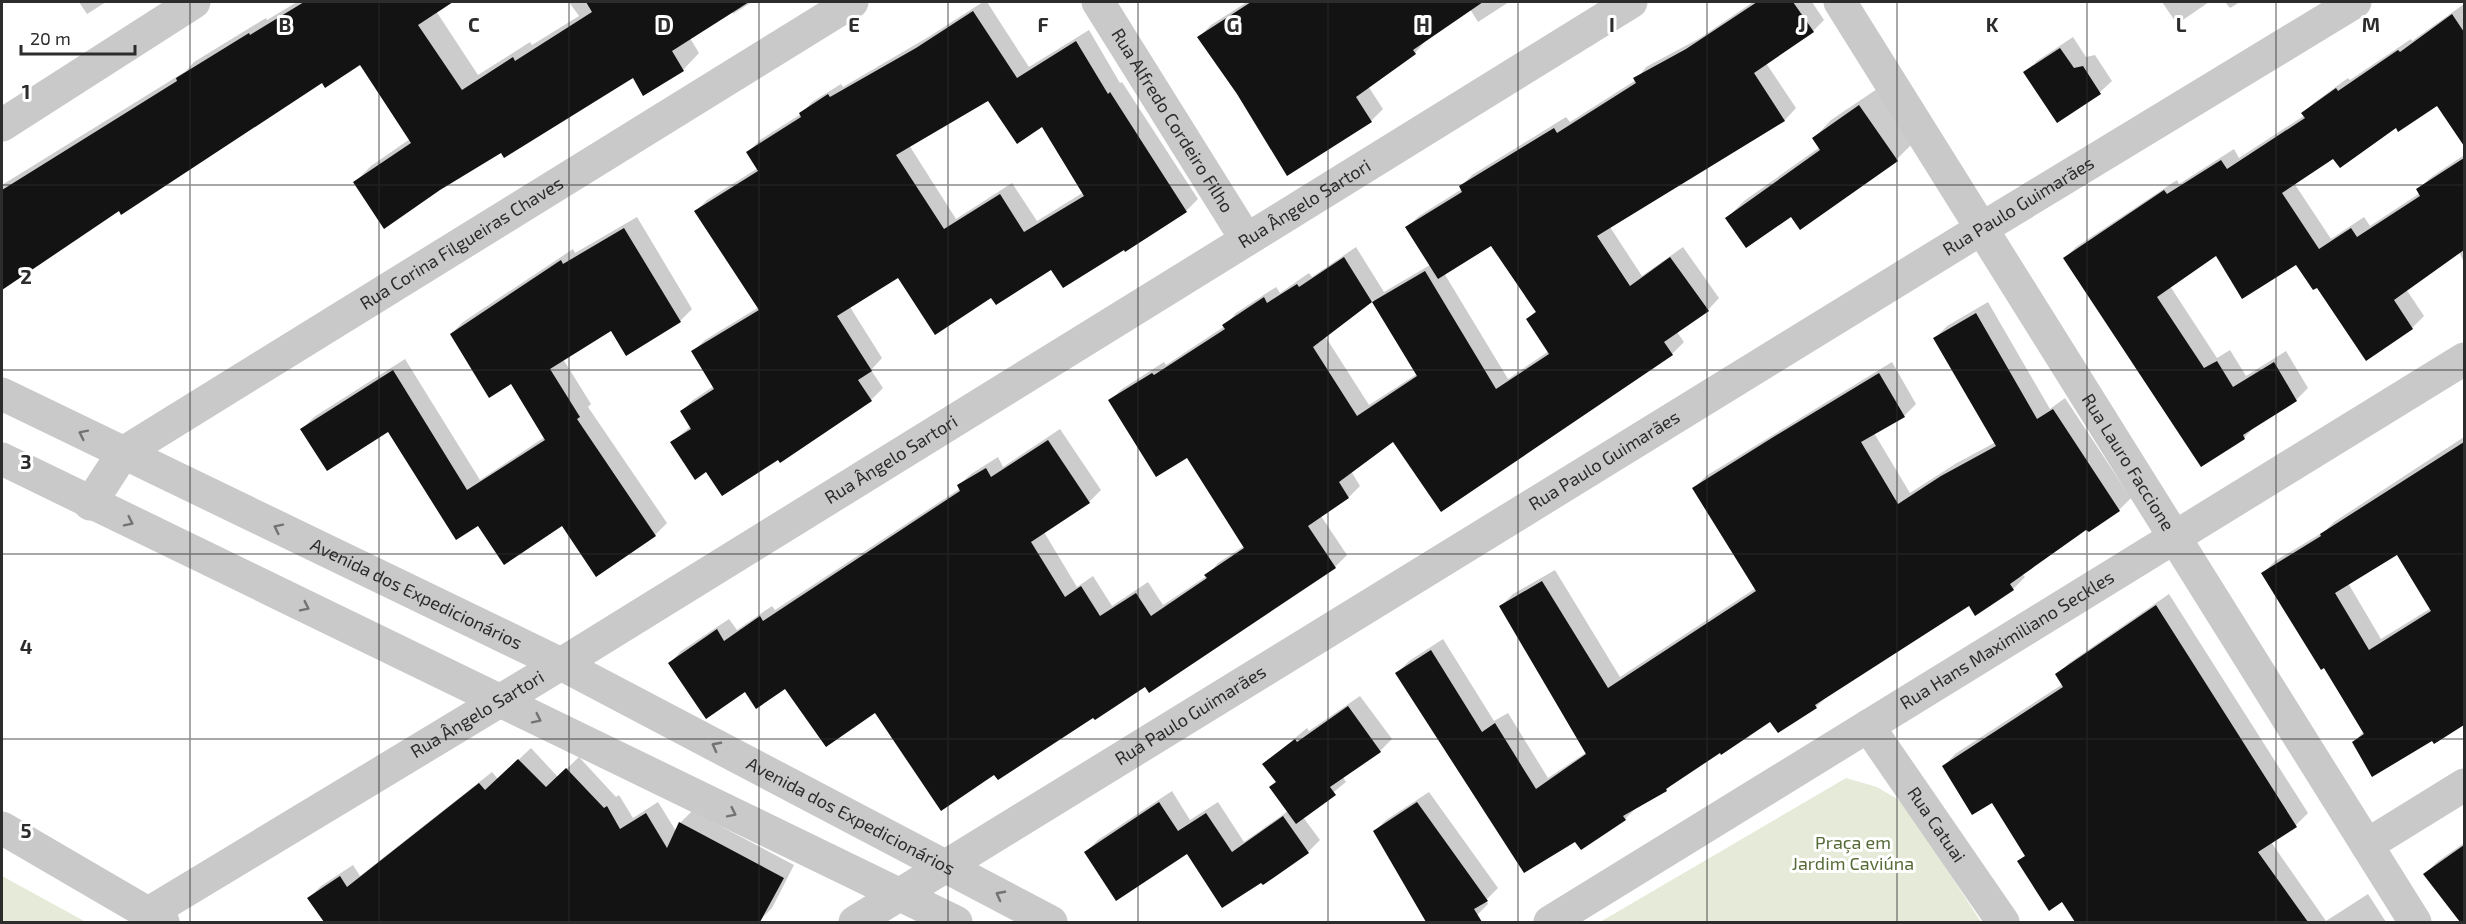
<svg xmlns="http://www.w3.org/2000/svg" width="2466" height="924" font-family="'Exo 2',sans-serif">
  <rect width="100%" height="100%" fill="#fff"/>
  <path fill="#e5ebd8" d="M1846 778 1877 787 1904 803 1981 922H1600Z
    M2 876 86 922H2Z"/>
  <path fill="#0003" fill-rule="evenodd" d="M79 2H106L87 14Z
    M297 2H451L436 11 478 75 530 42 532 45 579 16 569 2H752L733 14 732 11 690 38 699 53 683 70 644 94 633 76 502 151 354 183 371 166 410 139 360 63 323 81 119 209 12 281 2 265V185L186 71 194 62 266 18 267 20Z
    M983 2H987L1029 67 1089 30 1120 83 1122 82 1198 199 1186 211 1124 248 1052 268 992 295 898 276 850 307 882 358 871 370 883 388 871 400 778 458 706 470 672 442 691 426 682 411 693 400 714 386 693 351 705 340 759 307 695 212 707 200 758 168 748 152 760 140 801 114 812 102 841 84 843 87 930 36ZM988 99 1043 125 1084 192 1037 221 1012 183 956 219 909 145Z
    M1247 2H1509L1478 22 1470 9 1426 40 1415 53 1368 86 1383 109 1371 121 1238 93 1199 37 1211 25Z
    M1753 2H1812L1824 20 1813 31 1766 63 1796 108 1785 120 1610 227 1642 276 1683 247 1719 298 1708 310 1677 332 1684 342 1672 354 1441 510 1393 440 1351 471 1360 486 1349 497 1321 516 1347 555 1335 567 1149 691 1146 685 995 772 876 710 786 687 745 690 670 663 681 651 729 619 737 630 772 606 775 610 961 488 959 485 971 474 998 457 1003 467 1060 429 1101 490 1089 502 1044 532 1077 587 1093 576 1112 606 1148 582 1163 605 1207 576 1218 563 1244 546 1187 456 1110 400 1122 389 1164 362 1166 365 1225 326 1236 313 1276 287 1280 293 1309 273 1312 277 1356 247 1384 292 1430 265 1407 227 1419 216 1462 189 1461 186 1472 175 1566 117 1570 122 1636 80 1646 67 1700 38ZM1491 244 1537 310 1528 319 1549 351 1508 379 1444 273ZM1373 300 1417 374 1369 405 1325 336Z
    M2162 2H2209L2177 24Z
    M2225 2H2240L2230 8Z
    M2464 4V143L2437 104 2334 157 2294 183 2331 239 2364 217 2370 226 2420 193 2418 190 2430 178 2464 155V262L2459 252 2406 289 2424 316 2412 328 2366 359 2317 286 2297 263 2216 254 2170 286 2217 358 2230 350 2246 376 2286 351 2308 388 2296 400 2256 425 2244 438 2065 258 2076 247 2177 180 2179 184 2234 149 2239 158 2305 115 2303 113 2315 102 2348 78 2350 80 2411 39 2412 41Z
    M2073 37 2086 57 2095 55 2112 81 2100 92 2058 121 2025 73 2037 61Z
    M1877 89 1914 142 1897 159 1800 228 1791 214 1727 218 1744 201 1820 147 1814 138 1831 120Z
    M637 217 692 309 680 321 611 329 563 359 591 404 588 407 667 523 655 535 562 524H478L388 430 302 429 314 417 405 359 480 480 545 437 512 382 451 334 463 322 573 249 575 253Z
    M1988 302 2050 409 2065 398 2131 498 2119 510 2086 528 2022 574 2025 577 2013 589 1970 604 1827 696 1816 707 1771 720 1720 751 1675 781 1666 790 1638 806 1625 819 1576 840 1397 673 1409 661 1443 639 1494 721 1508 713 1548 778 1587 752 1501 606 1513 594 1555 570 1620 677 1756 588 1694 488 1706 476 1892 362 1916 404 1904 416 1874 433 1910 493 1955 464 1996 442 1935 338 1947 326Z
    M2464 437V723L2435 742 2433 739 2354 742 2364 731 2263 573 2275 561 2325 531 2334 522ZM2397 553 2431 608 2381 639 2348 583Z
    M2169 594 2308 813 2296 825 2271 842 2326 921 2368 894 2386 922H2077L2063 900 2019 862 2026 855 1992 801 1944 766 1955 754 2063 684 2057 675 2069 663Z
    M1360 696 1392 739 1380 751 1343 777 1346 782 1303 817 1320 840 1308 852 1263 883 1187 851 1086 852 1098 840 1172 791 1190 820 1218 802 1244 842 1288 811 1277 781 1264 764 1307 728 1309 731Z
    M531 748 558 777 579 757 616 797 619 795 633 818 658 802 676 831 680 823 692 811 794 865 772 908 760 920 748 914 738 922H609L582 893 532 922H326L309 898 321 886 353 865 360 876 492 772 498 779Z
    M1429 792 1498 888 1486 900 1488 904 1477 915 1464 922H1428L1375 831 1386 820Z
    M2464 843V922H2462L2425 874 2437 862Z"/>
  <path fill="#131313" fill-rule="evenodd" d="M304 2H453L418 25 462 90 513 57 515 61 592 12 586 2H749L672 51 684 71 643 96 633 78 504 158 501 153 440 190 384 229 353 182 411 143 360 65 325 88 322 83 121 215 119 211 2 290V190L177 81 176 78 249 33 250 35Z
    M1251 2H1483L1413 50 1416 54 1356 97 1372 122 1287 176 1237 94 1197 37Z
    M1757 2H1793L1814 32 1754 73 1785 121 1597 236 1630 286 1670 257 1709 311 1664 342 1673 355 1441 512 1393 442 1339 482 1349 498 1308 526 1336 568 1149 693 1145 687 1095 720 1093 718 998 780 994 775 941 811 875 713 826 747 785 689 756 709 745 692 706 719 668 663 717 629 724 641 760 616 763 621 960 491 957 485 986 468 991 477 1048 440 1090 503 1031 542 1065 597 1081 586 1100 616 1136 593 1151 616 1207 578 1204 575 1244 548 1187 458 1156 477 1108 400 1152 373 1154 375 1225 329 1222 325 1264 297 1267 303 1297 284 1299 287 1344 257 1372 302 1425 271 1496 389 1549 354 1526 319 1536 312 1491 246 1438 279 1405 227 1462 192 1459 186 1554 128 1557 133 1636 83 1633 78 1686 49ZM1372 302 1417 376 1357 416 1313 347Z
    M973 11 1017 78 1076 41 1108 94 1110 92 1187 212 1125 252 1124 250 1063 288 1051 270 996 305 991 298 935 335 898 278 837 316 872 371 858 380 872 401 780 463 778 460 722 496 706 472 695 480 670 442 691 429 680 411 714 389 691 351 759 310 694 211 758 171 746 152 801 117 799 113 828 94 830 97 916 48ZM988 101 1017 144 1042 127 1084 196 1024 232 1000 194 944 229 896 155Z
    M2452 14 2464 32V146L2437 106 2398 132 2396 128 2340 168 2333 159 2282 193 2319 249 2351 228 2357 237 2420 196 2416 189 2464 158V250L2394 300 2413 329 2366 361 2317 288 2313 290 2296 265 2242 299 2216 256 2157 297 2204 368 2217 361 2233 387 2274 362 2297 401 2243 435 2245 439 2201 467 2063 258 2164 190 2167 194 2221 160 2227 169 2305 118 2301 113 2336 88 2338 91 2398 50 2400 52Z
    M2060 48 2074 68 2083 66 2101 94 2057 123 2023 72Z
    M1859 105 1898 161 1800 230 1791 217 1746 248 1725 218 1820 150 1812 138Z
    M624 228 681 322 626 356 611 331 550 369 580 417 577 419 656 536 596 577 562 526 504 565 478 526 456 540 388 432 327 471 300 429 393 370 467 490 545 440 511 384 489 398 450 334 561 260 563 264Z
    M1976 313 2037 419 2053 409 2120 511 2089 532 2086 530 2010 584 2014 590 1975 616 1969 606 1815 705 1817 708 1778 733 1770 722 1721 755 1720 753 1666 789 1667 791 1623 816 1626 820 1581 850 1575 842 1524 873 1395 673 1431 650 1482 732 1495 723 1536 789 1586 754 1499 606 1542 581 1608 688 1756 591 1692 488 1775 436 1879 373 1905 417 1861 442 1898 504 1941 476 1996 446 1933 338Z
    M2464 442V725L2434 744 2432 741 2372 777 2352 742 2364 734 2324 668 2321 670 2261 573 2321 536 2320 534ZM2397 555 2431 611 2369 650 2335 593Z
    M2156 605 2297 827 2258 852 2308 922H2075L2062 902 2049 911 2017 861 2025 856 1992 803 1972 815 1942 766 2063 687 2055 674Z
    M1348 706 1381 752 1330 787 1336 795 1296 824 1269 787 1276 782 1262 764 1295 739 1297 742Z
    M518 759 546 787 566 768 604 808 607 806 620 829 646 813 667 848 679 822 784 878 760 922H324L307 898 340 876 347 887 479 783 485 790Z
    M1159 802 1178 831 1206 813 1232 852 1283 816 1309 853 1263 885 1261 883 1222 908 1187 854 1116 901 1084 852Z
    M1417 802 1488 901 1474 909 1482 922H1426L1373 831Z
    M2464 845V922H2460L2423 874Z"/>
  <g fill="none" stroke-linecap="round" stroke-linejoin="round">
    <g stroke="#c9c9c9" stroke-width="33">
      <path id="s1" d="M1098 2 1246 239"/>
      <path id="s2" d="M1840 2 2415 922"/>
      <path d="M2 125 194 2"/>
      <path id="s3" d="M2 394 561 664 1051 922"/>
      <path d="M2 459 956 922"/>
      <path id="s4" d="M90 504 123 453 852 2"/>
      <path id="s5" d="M1868 726 2003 922"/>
      <path d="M2 828 163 922"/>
      <path d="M2367 845 2464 785"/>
      <path id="s6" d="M147 914 561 664 1631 2"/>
      <path id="s7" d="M855 922 1981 229 2355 2"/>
      <path id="s8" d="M1550 922 2464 359"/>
    </g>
  </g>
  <defs><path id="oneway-chevron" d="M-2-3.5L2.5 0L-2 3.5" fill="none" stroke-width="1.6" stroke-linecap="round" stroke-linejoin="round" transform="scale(1.5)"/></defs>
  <g stroke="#737373">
    <use href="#oneway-chevron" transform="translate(83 434) rotate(-154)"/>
    <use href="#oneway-chevron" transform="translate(129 522) rotate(26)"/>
    <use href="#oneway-chevron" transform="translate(278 528) rotate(-154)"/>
    <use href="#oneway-chevron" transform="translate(305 607) rotate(26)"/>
    <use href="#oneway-chevron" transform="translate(537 719) rotate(26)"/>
    <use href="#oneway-chevron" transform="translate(716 746) rotate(-152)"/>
    <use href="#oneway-chevron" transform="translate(732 813) rotate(26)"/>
    <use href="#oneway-chevron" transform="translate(1000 895) rotate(-152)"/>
  </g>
  <path fill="none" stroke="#2c2c2c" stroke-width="1.5" stroke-opacity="0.55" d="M190 2V922M379 2V922M569 2V922M759 2V922M948 2V922M1138 2V922M1328 2V922M1518 2V922M1707 2V922M1897 2V922M2087 2V922M2276 2V922M2 185H2464M2 370H2464M2 554H2464M2 739H2464"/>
  <g text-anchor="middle" stroke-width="6" stroke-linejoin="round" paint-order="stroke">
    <g font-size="18" fill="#2c2c2c" stroke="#fff">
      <text dy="6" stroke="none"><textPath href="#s1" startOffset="140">Rua Alfredo Cordeiro Filho</textPath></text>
      <text dy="6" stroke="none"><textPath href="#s6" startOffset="1358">Rua Ângelo Sartori</textPath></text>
      <text dy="6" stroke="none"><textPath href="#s7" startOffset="1366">Rua Paulo Guimarães</textPath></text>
      <text dy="6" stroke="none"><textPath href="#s4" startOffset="459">Rua Corina Filgueiras Chaves</textPath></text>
      <text dy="6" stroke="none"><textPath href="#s6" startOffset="872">Rua Ângelo Sartori</textPath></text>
      <text dy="6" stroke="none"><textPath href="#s7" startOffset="880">Rua Paulo Guimarães</textPath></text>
      <text dy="6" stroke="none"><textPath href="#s2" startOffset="543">Rua Lauro Faccione</textPath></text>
      <text dy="6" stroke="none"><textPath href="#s3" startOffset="460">Avenida dos Expedicionários</textPath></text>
      <text dy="6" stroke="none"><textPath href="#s8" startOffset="537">Rua Hans Maximiliano Seckles</textPath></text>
      <text dy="6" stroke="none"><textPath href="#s6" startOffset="386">Rua Ângelo Sartori</textPath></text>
      <text dy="6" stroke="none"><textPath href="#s7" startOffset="394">Rua Paulo Guimarães</textPath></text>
      <text dy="6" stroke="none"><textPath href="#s3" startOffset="948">Avenida dos Expedicionários</textPath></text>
      <text dy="6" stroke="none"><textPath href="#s5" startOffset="120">Rua Catuai</textPath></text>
    </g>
    <g font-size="18" fill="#566a36" stroke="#fff">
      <text x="1853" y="849">Praça em<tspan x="1853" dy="21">Jardim Caviúna</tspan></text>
    </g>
  </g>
  <g font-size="20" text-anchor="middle" font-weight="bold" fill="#2c2c2c" stroke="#fff" stroke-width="6" stroke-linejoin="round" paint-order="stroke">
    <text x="285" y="32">B</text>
    <text x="474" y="32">C</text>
    <text x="664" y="32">D</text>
    <text x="854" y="32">E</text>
    <text x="1043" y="32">F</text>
    <text x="1233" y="32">G</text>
    <text x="1423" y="32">H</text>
    <text x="1612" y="32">I</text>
    <text x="1802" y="32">J</text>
    <text x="1992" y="32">K</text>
    <text x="2181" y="32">L</text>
    <text x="2371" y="32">M</text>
    <text x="26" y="99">1</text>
    <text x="26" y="284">2</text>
    <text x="26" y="469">3</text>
    <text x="26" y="654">4</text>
    <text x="26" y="838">5</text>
  </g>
  <rect width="2466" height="924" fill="none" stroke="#2c2c2c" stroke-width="6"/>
  <path d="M21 45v9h114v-9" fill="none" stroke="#2c2c2c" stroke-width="3"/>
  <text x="30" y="45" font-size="18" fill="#2c2c2c" stroke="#ffffff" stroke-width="4.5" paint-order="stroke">20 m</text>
</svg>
